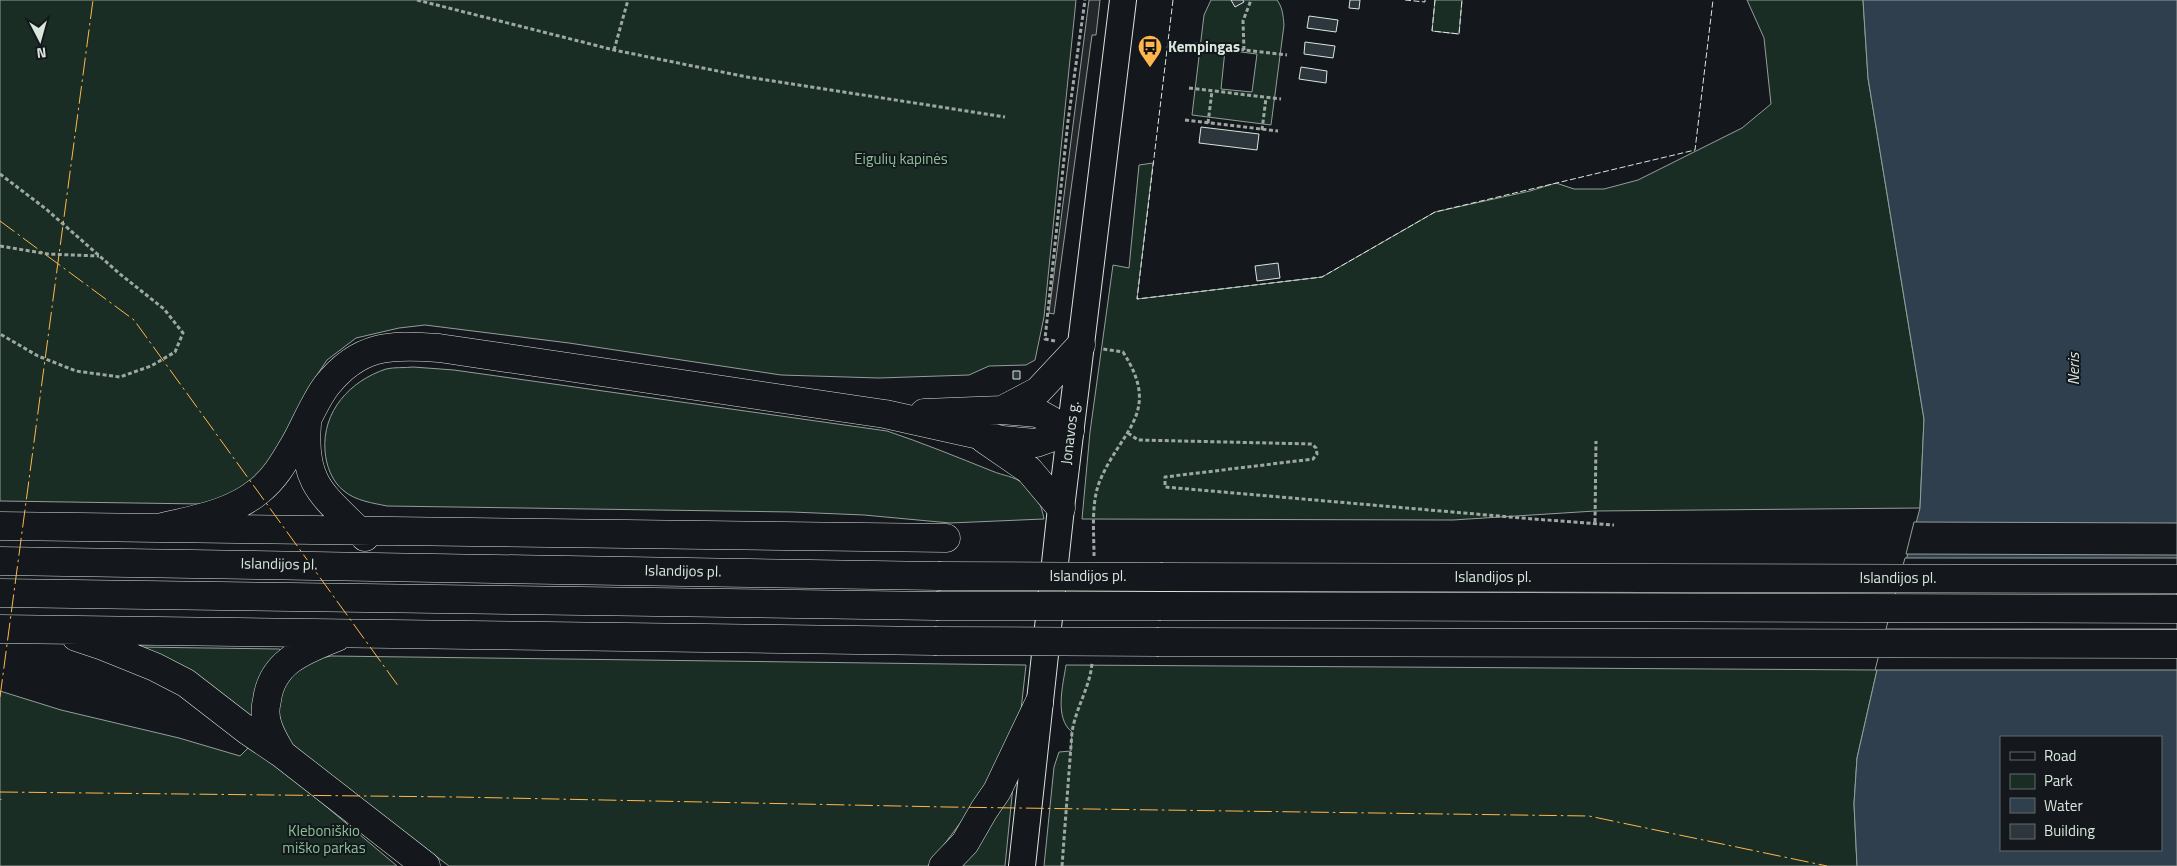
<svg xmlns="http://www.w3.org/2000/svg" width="2177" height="866" font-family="'Titillium Web',sans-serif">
  <rect width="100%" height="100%" fill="#14181c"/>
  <path fill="#1a2d24" stroke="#939e99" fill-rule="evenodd" d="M0 0H1076L1044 317 1035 360 1026 365 989 366 969 375 879 378 781 375 569 343 425 325 399 328 356 338 327 360 307 390 279 451 252 482 229 496 202 504 0 501Z
    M1211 0H1277C1283 8 1283 16 1284 25L1271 125 1192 115 1204 15ZM1225 50 1257 54 1252 92 1221 89Z
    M1435 0H1462L1459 34 1432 31Z
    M1747 0H1863L1868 78 1924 419 1920 508 1595 511 1453 520 1082 519 1090 432 1113 265 1129 268 1139 165 1153 163 1137 299 1322 277 1435 212 1530 191 1556 183 1574 189H1604L1638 180 1742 128 1771 104 1764 38Z
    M413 367 454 370 887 431C923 443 957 457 992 471 1004 476 1014 476 1024 484 1037 493 1041 504 1044 519L950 523 864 515 792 512 387 506C373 503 356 501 344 491 332 482 326 465 325 451 322 411 350 381 386 369 394 367 405 368 413 367Z
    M137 647 279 649 282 650 258 723Z
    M331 656 1026 665 1019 728 985 790 928 866H449L294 749 277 722 278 691 286 678 312 660Z
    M1066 665 1877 670 1857 758 1854 804 1857 866H1044L1054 767 1059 752 1071 751 1072 732C1054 718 1063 685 1066 665Z
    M0 691 61 710 179 738 240 756 252 744 397 866H0Z
    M1013 786 1005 866H958Z"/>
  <path fill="#24282b" stroke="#939e99" d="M1089 0H1100L1096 35H1092L1054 314 1049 313Z"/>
  <path fill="#2f3f4d" stroke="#939e99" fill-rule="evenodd" d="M1863 0H2177V866H1857L1854 804 1857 758 1877 670 1920 508 1924 419 1868 78ZM2001 737H2161V850H2001Z"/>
  <path fill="#14181c" stroke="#939e99" d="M1914 522 2177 523V555L1906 554Z
    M1905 558H2177V629H1886Z
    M1885 632H2177V670H1875Z"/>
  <path fill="#2c363c" stroke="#d8e6dc" d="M1231 0H1243L1244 2 1235 7Z
    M1350 0H1360L1359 9 1349 8Z
    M1309 16 1338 20 1336 32 1307 28Z
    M1305 42 1335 46 1333 58 1304 54Z
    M1301 67 1327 71 1326 83 1299 79Z
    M1201 127 1259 134 1257 150 1199 143Z
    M1278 263 1280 278 1257 281 1255 266Z
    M1013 371H1020V379H1013Z"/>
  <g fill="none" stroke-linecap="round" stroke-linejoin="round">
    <defs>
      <path id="primary" d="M1022 866 1061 508 1123 0"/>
      <path id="highway" d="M1002 410 1038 391 1081 345
        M924 413 1002 410 1038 413 1070 431
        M307 424C302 486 325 496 365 537
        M984 439 1029 470 1061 508
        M0 526 946 538
        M158 528C192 520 232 514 260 490 275 478 284 462 294 445 304 428 315 400 327 385 359 345 390 344 439 348L885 414 1002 440 1036 443 1070 431
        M0 561 938 576
        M1163 577 2177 579
        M0 593 936 606
        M1161 606 2177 609
        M0 629 934 641
        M76 637 103 646 155 667 186 683 248 731 282 754 426 866
        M1159 642 2177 644
        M282 754C277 745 271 736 268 726 265 718 265 708 267 700 272 661 305 650 337 637
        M943 866 965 843 984 810 997 791 1039 703"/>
    </defs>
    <use href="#primary" stroke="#d8e6dc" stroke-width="28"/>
    <use href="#highway" stroke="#d8e6dc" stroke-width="29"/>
    <path stroke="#9da8a2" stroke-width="3" stroke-dasharray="4 2.5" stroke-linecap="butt" d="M417 0 614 50 747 77 1005 117
      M1195 44 1287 55
      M614 50 628 0
      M1244 50 1243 21 1251 0
      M1189 88 1281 99
      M1185 120 1278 131
      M1208 123 1212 91
      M1262 130 1266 98
      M0 174 46 209 120 274 164 309 183 333 175 352 151 366 120 377 76 371 38 356 0 334
      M0 246 48 254 99 256
      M1055 341 1045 339 1068 121 1085 0
      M1128 433 1138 440 1312 444 1316 448 1317 454 1313 459 1165 477V487L1533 519 1614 525
      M1595 522 1596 441
      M1094 556C1094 533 1091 505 1099 483 1120 430 1163 414 1123 352L1103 349
      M0 799V800
      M1062 866 1072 732C1076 707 1091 685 1092 662"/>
    <use href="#primary" stroke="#14181c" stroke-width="26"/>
    <use href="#highway" stroke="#14181c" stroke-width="28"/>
    <defs>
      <path id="highway-bridge" d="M938 576 1163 577
        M936 606H1161
        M934 641 1159 642"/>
    </defs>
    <use href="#highway-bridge" stroke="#d8e6dc" stroke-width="29" stroke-linecap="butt"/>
    <use href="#highway-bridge" stroke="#14181c" stroke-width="28"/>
    <path stroke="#d8e6dc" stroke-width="1" stroke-dasharray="6 2.5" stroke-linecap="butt" d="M1173 0 1137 299 1322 277 1435 212 1695 150 1713 0
      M1405 0 1425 2V0
      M1435 0 1432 31 1459 34 1462 0"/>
    <path stroke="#ffb74d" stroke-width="1" stroke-dasharray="18 4 2.5 4" stroke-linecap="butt" d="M0 221 134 320 399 687
      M0 697 93 0
      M0 792 457 797 947 807 1589 816 1827 866"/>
  </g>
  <defs>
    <symbol id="bus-pin" viewBox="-11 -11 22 30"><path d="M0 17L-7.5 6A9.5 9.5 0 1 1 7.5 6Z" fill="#ffb74d" stroke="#14181c"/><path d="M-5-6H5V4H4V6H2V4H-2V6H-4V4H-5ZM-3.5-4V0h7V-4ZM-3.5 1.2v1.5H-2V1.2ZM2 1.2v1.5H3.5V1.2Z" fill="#111"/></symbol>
  </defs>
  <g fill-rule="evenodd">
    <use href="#bus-pin" x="1136" y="33" width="28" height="38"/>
  </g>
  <g text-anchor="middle" stroke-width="4" stroke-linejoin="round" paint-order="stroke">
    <g font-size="15" font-weight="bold" fill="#d8e6dc" stroke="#14181c" text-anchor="start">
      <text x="1168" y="52">Kempingas</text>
    </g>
    <g font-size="15" fill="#8ac095" stroke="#14181c">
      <text x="901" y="164">Eigulių kapinės</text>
      <text x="324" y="836">Kleboniškio<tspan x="324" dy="17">miško parkas</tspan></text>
    </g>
    <g font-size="15" fill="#d8e6dc" stroke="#14181c">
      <text transform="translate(1070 433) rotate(-83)" y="5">Jonavos g.</text>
      <text transform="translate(279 564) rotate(1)" y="5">Islandijos pl.</text>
      <text transform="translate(683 571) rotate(1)" y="5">Islandijos pl.</text>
      <text x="1088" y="581">Islandijos pl.</text>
      <text x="1493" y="582">Islandijos pl.</text>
      <text x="1898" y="583">Islandijos pl.</text>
    </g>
    <g font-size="16" font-style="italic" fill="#d8e6dc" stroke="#14181c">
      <text transform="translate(2073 369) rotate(-90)" y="6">Neris</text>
    </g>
  </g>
  <rect x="2000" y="736" width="162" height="115" fill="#14181c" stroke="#626a69"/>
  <rect x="2010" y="752" width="25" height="8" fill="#14181c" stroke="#626a69"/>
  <text x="2044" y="761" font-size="15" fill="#d8e6dc">Road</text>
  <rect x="2010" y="774" width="25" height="15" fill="#1a2d24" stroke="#626a69"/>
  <text x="2044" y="786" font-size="15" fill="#d8e6dc">Park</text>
  <rect x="2010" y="798" width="25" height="15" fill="#2f3f4d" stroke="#626a69"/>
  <text x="2044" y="811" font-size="15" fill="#d8e6dc">Water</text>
  <rect x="2010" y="824" width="25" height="15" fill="#2c363c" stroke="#626a69"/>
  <text x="2044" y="836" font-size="15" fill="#d8e6dc">Building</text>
  <g transform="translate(40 40) rotate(174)" stroke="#14181c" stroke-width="4" paint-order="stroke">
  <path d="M0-4L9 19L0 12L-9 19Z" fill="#d8e6dc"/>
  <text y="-8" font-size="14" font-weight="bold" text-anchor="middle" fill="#d8e6dc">N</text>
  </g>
</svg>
